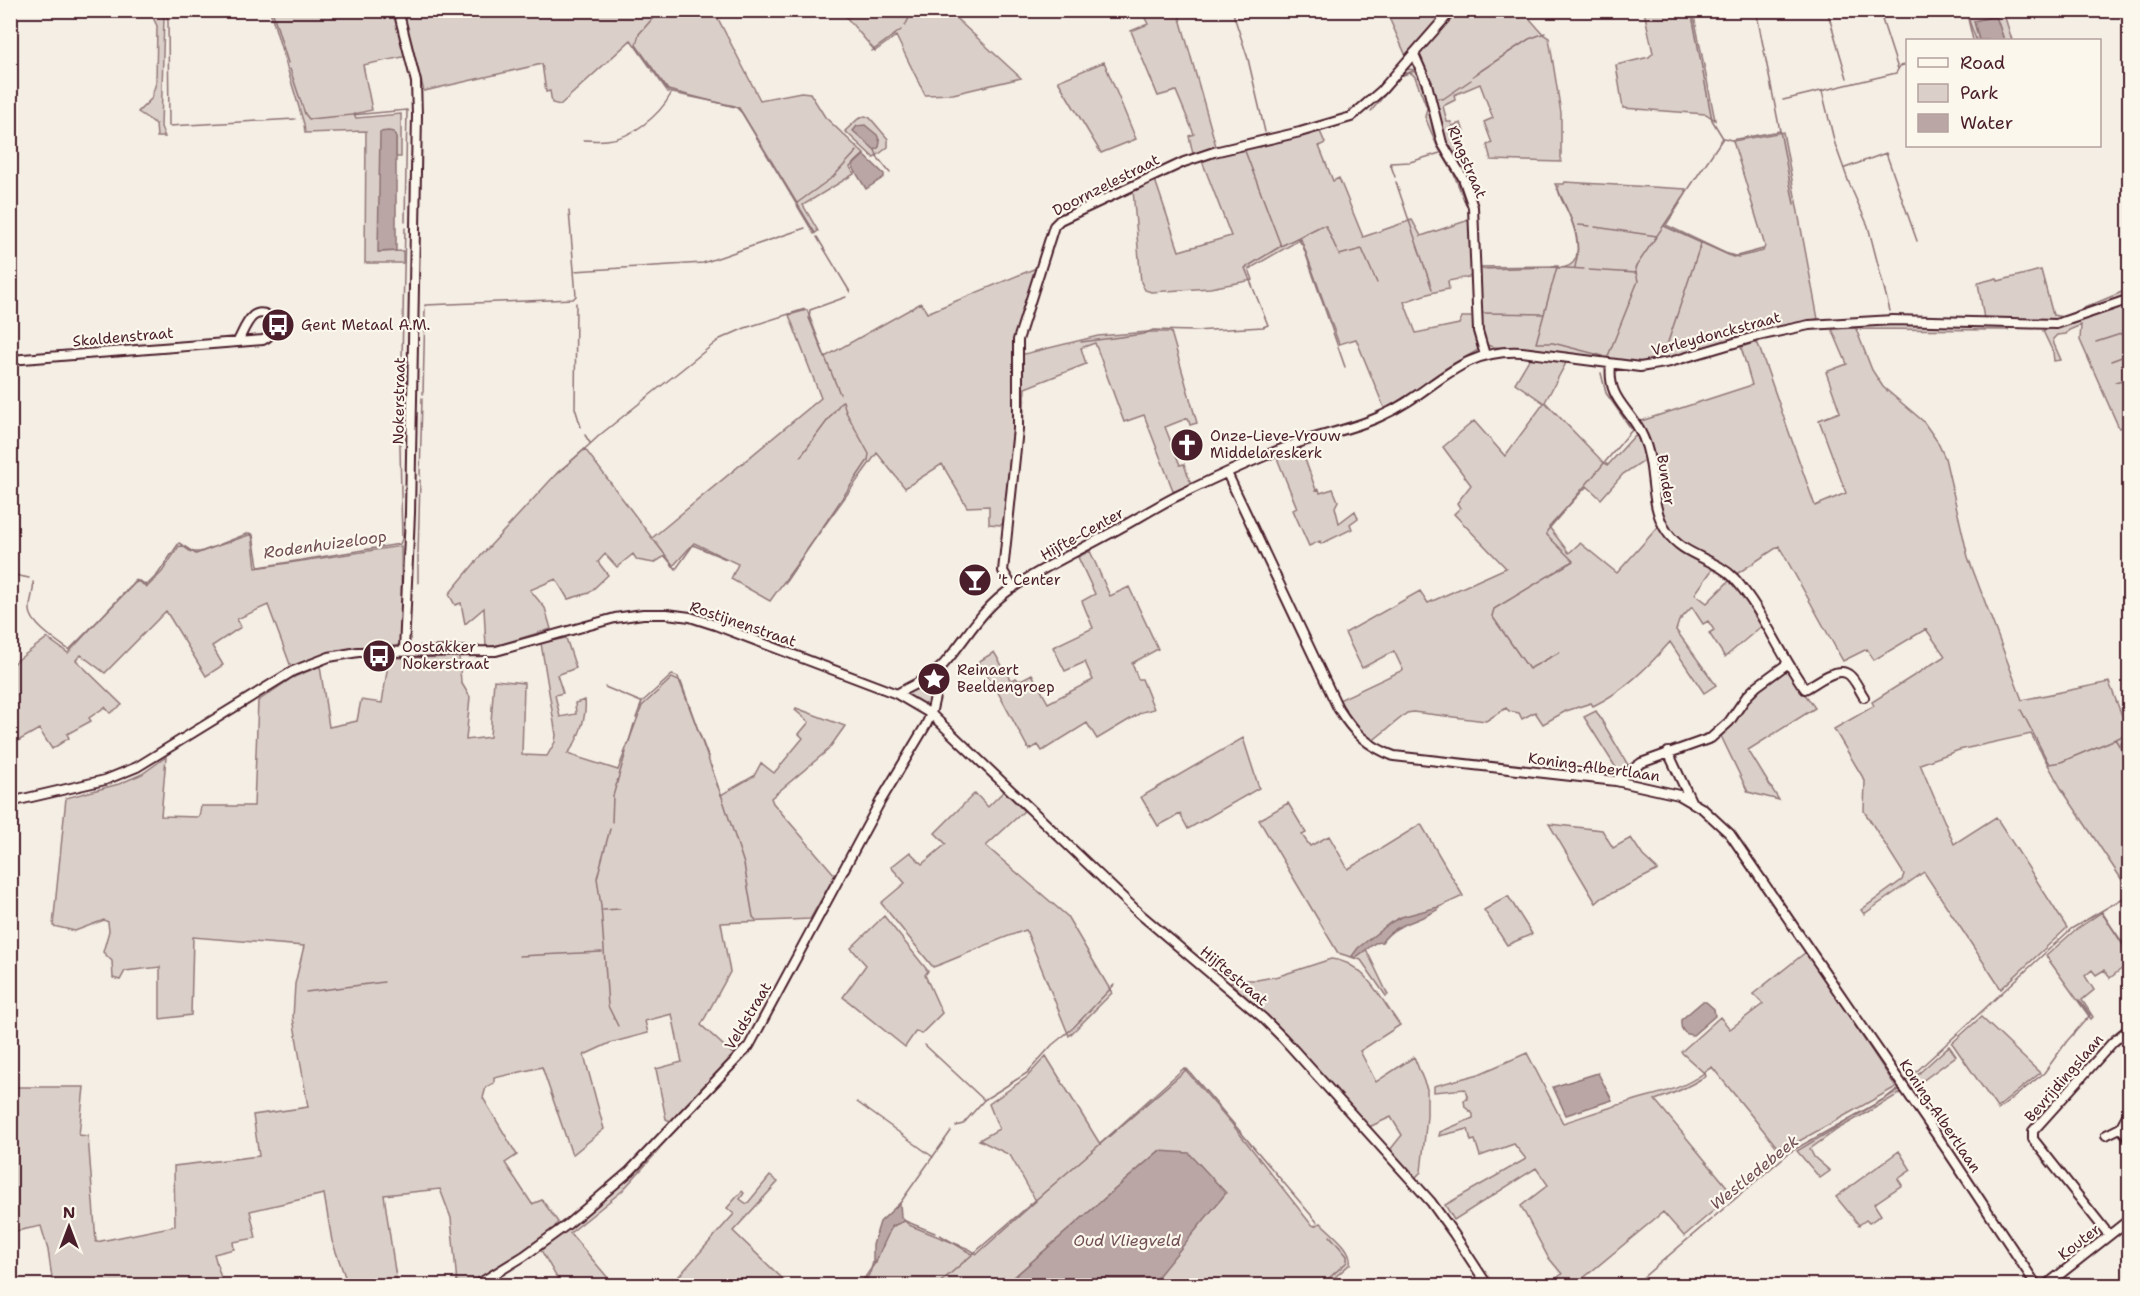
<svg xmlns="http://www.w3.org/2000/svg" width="2140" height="1296" font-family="'Shantell Sans',sans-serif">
  <rect width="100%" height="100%" fill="#f4eee4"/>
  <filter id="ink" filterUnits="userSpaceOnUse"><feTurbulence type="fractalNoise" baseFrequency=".0167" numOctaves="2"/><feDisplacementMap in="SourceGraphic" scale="12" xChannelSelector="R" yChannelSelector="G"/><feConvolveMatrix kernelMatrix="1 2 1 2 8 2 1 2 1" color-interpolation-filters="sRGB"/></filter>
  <g filter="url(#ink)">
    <path fill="#dbd0c9" stroke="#92787a" stroke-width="1.5" d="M1156 10 1178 11 1216 146 1193 154 1189 136 1194 134 1176 91 1158 96 1131 31 1148 24 1144 16Z
      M1448 10 1407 58 1386 11Z
      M150 11H161L164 17 161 127 165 137H157L156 124 138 112 151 99 156 83 157 26Z
      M270 11H395L408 56 363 65 372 110 354 114 356 118 401 114V157H396V138L379 252 403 251V263H365L366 131 305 133 304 124Z
      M402 11H714L760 100 801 92 810 93 825 117 864 154 850 167 854 174 803 205 818 231 814 234 742 113 735 106 668 92 631 40 560 105 552 103 550 91 546 92 542 64 424 91Z
      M841 11H948L1021 78 953 94 925 95 896 36 875 51Z
      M1456 11H1523L1544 35 1549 38 1561 113V162L1491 160 1487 145 1492 143 1484 122 1493 118 1480 84 1454 95 1455 100 1443 106 1447 122H1451L1452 126 1461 123 1465 135 1457 138 1460 145 1455 153H1453C1438 134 1437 108 1430 86 1427 75 1421 65 1419 54Z
      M1644 11H1693L1715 120 1706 114 1623 108 1616 65 1649 57 1653 53Z
      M1970 11H2003L2012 40H2004L1996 17 1974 21 1979 40H1976L1966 12Z
      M1104 62 1136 139 1101 153 1058 81Z
      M1407 69 1418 70 1421 74 1436 131 1458 171 1470 203 1466 205 1453 172 1437 146 1425 117 1427 108 1415 77 1411 73 1403 74Z
      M865 116 870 118 888 139V147L874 158 845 131 858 119Z
      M1319 129 1325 143 1319 146 1333 181 1339 178 1363 237 1412 220 1421 236 1472 219 1474 276 1448 281 1449 289C1433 291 1419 297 1404 302L1416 333 1459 324 1462 317H1474L1478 350 1449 367 1408 397 1385 410 1356 339 1339 344 1301 239 1249 269 1253 280 1210 288 1151 292 1145 290 1141 282 1133 190 1155 180 1179 251 1231 236 1202 161 1243 146Z
      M1783 132 1818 319C1762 327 1710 352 1654 361 1614 367 1570 353 1531 348 1521 347 1491 350 1486 344 1475 332 1480 284 1479 267L1558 266V268C1599 268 1564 202 1555 184H1564L1565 182 1686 189V194L1666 225 1725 253 1738 257 1763 251 1765 246 1733 141Z
      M1036 268 1014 337 1015 422 1003 523 1001 525 989 524V506L967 507 942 464 905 488 877 453 770 601 731 579 738 564 694 543 673 566 665 556 654 563 637 560 633 554 617 567 605 554 598 562 608 575 589 593 568 599 556 579 530 590 545 608 551 629 499 645 486 647 484 608 465 624 461 603 455 605 449 594 479 558 558 472 585 449 652 538 821 398 789 315 807 310 825 357 921 303 927 313Z
      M2041 270 2053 315 2063 317 2129 289V295L2058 321 1984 319 1978 283 1997 278 1998 281Z
      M2129 303V425L2119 428 2080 340 2081 325 2069 330 2066 334 2057 335 2053 339 2054 344 2061 360 2054 361 2053 352 2043 331Z
      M1861 323 2008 326V330L1856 329 1872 370 1883 387 1923 421 1937 441 1945 458 1968 557 2022 700 2109 682 2127 729H2129V739L2121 743 2129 758V888L2128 889 2061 788 2031 734 1959 750 1920 764 1954 844 1996 817 2067 928 2001 989 1924 872 1864 914 1861 910 1902 880 1904 874 1864 811 1865 781 1834 729 1874 706 1872 702 1945 656 1926 629 1874 660 1867 649 1843 661 1779 546 1735 575 1718 561 1676 539 1664 521 1659 504 1655 460 1647 437 1638 422 1752 385 1741 347 1754 343 1758 344 1815 506 1846 493 1819 420 1840 412 1826 372 1847 364 1832 329 1856 328Z
      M1148 332H1171L1197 423 1190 425 1188 418 1165 427 1180 465 1184 464 1191 484 1174 493 1144 415 1124 422 1095 343 1081 348 1086 364 1025 388 1023 429 1020 435V355L1098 336Z
      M1531 356 1567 361 1545 402 1603 462 1608 465 1637 433 1646 459 1623 474 1601 499 1587 486 1549 527 1569 553 1580 543 1617 573 1658 527C1677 553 1686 554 1714 567L1695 594 1707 603 1730 580 1764 624 1725 657 1709 633 1714 630 1708 621 1703 624 1692 607 1679 621 1676 630 1716 685 1704 693 1670 642C1647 668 1624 691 1593 706L1591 703 1566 711 1543 724 1535 712 1522 719 1519 713 1509 711 1506 708 1486 721 1413 712 1407 713 1371 742 1359 732 1339 700 1403 670 1394 651 1362 668 1345 633 1420 591 1428 603 1506 568 1454 514 1460 508 1457 503 1471 485 1443 447 1474 421 1505 456 1544 403 1515 383Z
      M1301 448 1316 490 1319 489 1320 493 1333 489 1338 501 1335 507 1339 523 1355 511 1358 518 1350 524 1352 529 1321 544 1320 541 1309 546 1293 510 1297 508 1277 458Z
      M252 534 256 568 401 546 402 643 396 646C357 647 327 650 291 667L268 605 237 619 241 627 212 646 223 665 206 676 166 611 105 673 81 655 76 660 122 705 110 713 105 707 89 718 91 721 67 734 69 738 52 749 39 729 11 745V665L47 638 68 653 136 580 147 587 162 572 179 546 184 547 191 552H200Z
      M1090 551 1110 596 1129 587 1158 649 1132 663 1138 679H1142L1154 709 1142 712 1097 739 1087 723 1042 751 1038 745 1029 750 994 685 978 662 994 652 1011 681 1016 678 1019 681 1032 674 1048 703 1093 680 1085 662 1065 671 1053 647 1093 628 1082 601 1095 594 1078 557Z
      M566 638 576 668 557 675 563 693 555 695 560 717 576 714 575 703 585 700C587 716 578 743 567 754L618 770 642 706 672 678 681 682 721 795 754 776 761 763 774 773 803 738 799 734 809 722 795 710 796 708 845 726 828 750 771 798 773 803 835 875 810 919 721 923 730 972 701 1025 734 1055 674 1123 666 1119 656 1069 682 1062 672 1014 645 1021 648 1033 610 1043 584 1055 604 1129 572 1155 542 1067 494 1078V1083L486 1087 483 1098 517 1155 505 1163 532 1204 542 1200 558 1222 551 1233 470 1285H458L457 1283 451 1218 440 1189 384 1195 397 1285H348L332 1241 324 1194 250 1211 256 1238 233 1242 234 1249 214 1254 223 1285H53L48 1250 41 1226 11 1232 10 1087H84L79 1135 88 1136 96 1242 175 1226 174 1166 259 1156 253 1115 308 1107 293 1018 295 984 304 946 193 937 191 1015 160 1019V967L125 971 120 980 113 978 112 961 103 952 109 931 108 922 104 920 75 931 53 926 66 798 119 784 142 774 166 757 161 816 199 817 201 806H254L258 701 292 678 320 666 329 727 357 721 361 700 382 703 389 658 459 657 461 682 470 697 466 740 490 737 494 680 524 683 522 755 547 756 555 742 556 735 541 643Z
      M942 666 931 714 897 694Z
      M1786 668 1815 708 1748 750 1779 800 1748 792 1721 736 1731 725 1752 694Z
      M1596 711 1628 765 1618 771 1584 717Z
      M1243 738 1259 788 1188 829 1180 814 1158 826 1141 797Z
      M1004 791 1024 811 986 846 1067 916 1112 993 1069 1036 1026 930C994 940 964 956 933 967L881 903 905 883 891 867 910 852 922 864 946 844 935 833 975 793 988 807Z
      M1288 803 1306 833 1302 835 1310 846 1329 836 1348 869 1421 824 1463 896 1396 927 1365 947 1388 995 1386 996 1361 960 1338 953 1259 820Z
      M1549 824 1602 830 1613 848 1631 838 1643 856 1658 870 1602 898 1596 903Z
      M1508 896 1532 934 1507 945 1484 910Z
      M2102 912 2128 953 2129 952V963L2110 978 2104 970 2096 975 2092 970 2085 976 2094 990 2082 1000 2093 1017 2091 1019 2046 956 2074 931Z
      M884 916 928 971 925 975 942 1013 921 1034 916 1031 905 1047 843 997 866 965 851 948Z
      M1806 952 1896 1087 1785 1149 1781 1145 1777 1147 1712 1067 1704 1072 1706 1076C1690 1086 1674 1094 1655 1100L1733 1194 1684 1236 1663 1212 1575 1285H1548L1562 1274 1548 1257 1521 1206 1548 1185 1536 1168 1454 1220 1445 1205 1526 1159 1514 1144 1480 1156 1475 1140 1471 1141 1468 1129 1439 1136 1440 1132 1473 1118V1114L1465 1107 1464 1100 1468 1099 1465 1089 1434 1092V1086L1479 1074 1527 1053 1563 1123C1588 1115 1613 1106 1639 1099 1665 1092 1681 1089 1704 1073L1681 1052 1720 1017 1730 1029 1763 1004 1753 994Z
      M1331 959C1365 961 1381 1001 1400 1025L1360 1051 1376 1082 1414 1057 1427 1089V1116L1421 1172 1416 1177H1414L1390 1150 1402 1135 1391 1117 1369 1127 1276 1024 1231 983 1234 980H1257L1279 976Z
      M1981 1017 2040 1073 1997 1108 1952 1043Z
      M1949 1046 1956 1056 1910 1090 1906 1085Z
      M1046 1056 1100 1144 1184 1068 1232 1124 1310 1223 1314 1226 1321 1223C1331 1234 1353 1248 1350 1264L1326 1285H1151L1159 1151 1005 1285 862 1286 870 1273 873 1262 876 1263C881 1247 886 1224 905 1221L909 1225 969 1249 977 1254 1036 1201 1010 1155 979 1140 999 1129 989 1104 1027 1077Z
      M1899 1090 1901 1093 1838 1129 1810 1149 1814 1157 1830 1171 1820 1178 1797 1151Z
      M657 1148 659 1150 622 1191 570 1233 614 1285H561L541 1250Z
      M1899 1151 1911 1170 1898 1179 1902 1185 1874 1204 1881 1215 1869 1223 1866 1220 1859 1225 1836 1197Z
      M770 1176 778 1182 733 1231 789 1285H671L734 1214 727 1208 742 1191 744 1193 740 1199 747 1204Z"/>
    <path fill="#baa7a5" stroke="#8d7174" stroke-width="1.5" d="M1996 16 2004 40H1979L1974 21Z
      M865 125 877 135 880 142 879 147 875 150 853 131 857 126Z
      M388 131 394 132 396 138V251L378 252 380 132Z
      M864 155 884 174V177L866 189 852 166Z
      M1438 907 1440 908C1421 922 1395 922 1382 942L1375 943 1355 958 1352 956 1358 948 1390 923 1401 917Z
      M1702 1002H1706L1714 1009 1715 1016 1693 1035C1684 1035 1680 1029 1681 1020Z
      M1598 1073 1612 1100 1566 1115 1553 1087Z
      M1159 1151 1189 1153 1226 1193 1151 1285H1005Z
      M900 1203 901 1217 905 1221 892 1226 875 1263 873 1262V1245L880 1222Z"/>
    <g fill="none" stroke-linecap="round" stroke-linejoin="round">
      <path stroke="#8d7174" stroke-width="1.5" d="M165 10 168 20 169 126 295 119
        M272 10 288 63
        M660 10 639 34 636 45 668 90 739 108 815 233
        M1232 10 1248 59 1265 132
        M1827 10 1847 78
        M1879 10 1898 69
        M1966 10 1973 40
        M905 26 913 10
        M872 51 901 30
        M290 69 305 114 309 119 407 110 405 222
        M1473 76 1529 39 1545 33
        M1822 91 1835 144 1849 183 1868 226 1890 311
        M1438 98 1443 99 1471 80
        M1783 100 1896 73 1900 66 1908 64
        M1429 108C1432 130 1434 142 1447 159
        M1371 111 1401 76 1413 71 1418 74 1427 98
        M1780 131 1794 204
        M1724 138 1731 140 1780 131 1756 10
        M583 140C591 140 599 141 607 140 632 138 659 116 671 94
        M875 150 878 158 890 173
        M1845 168 1886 153 1917 241
        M1455 171 1466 204
        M1395 177 1390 163 1410 162 1440 153
        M1396 182 1432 289
        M1558 186C1558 195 1562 200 1566 208 1576 228 1581 245 1575 267
        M797 203 833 177 857 151
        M569 211 574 270
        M1578 225 1590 226
        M1664 226 1701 243 1665 351
        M1595 227 1657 236
        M817 237 850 292
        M1298 239 1303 246 1345 367
        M1702 243 1733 257 1763 249
        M1281 246 1321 226H1326L1339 255 1362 249 1377 283
        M1557 267 1536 343H1553L1603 356
        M1482 269 1552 267 1584 269
        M1589 270 1636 273
        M576 303 575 408 581 427
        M425 306V305L573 299 576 296 574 271 703 263 805 228
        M1484 313 1544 314
        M1081 342 1144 334 1153 330 1194 331 1263 327 1268 325 1245 268 1281 246 1245 151
        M2096 342 2130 331
        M1608 356 1638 281 1635 268 1723 138 1712 120 1691 10
        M2111 361 2130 354
        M2115 382 2130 378
        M423 394 425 309
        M840 394 809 318 810 310 846 297
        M2124 401 2130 399
        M585 435 590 443
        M801 456 842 401
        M420 476 422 398
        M553 478 601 434 720 339 745 328 805 309
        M653 539 676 569 693 545 726 559
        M418 554 420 480
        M10 574 29 578
        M33 582C35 591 29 600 30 610 30 624 58 642 69 650L135 583 139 581 147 585 158 574 179 543 196 554 249 533 253 535 258 566 259 567 400 544 402 539 400 446 405 228
        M418 583V556
        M785 583 868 460 869 454 846 412 843 401
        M1560 652 1529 669 1492 616 1494 609 1573 561 1547 535V531L1632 430 1606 393 1601 373
        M605 687 641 702
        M2021 710 2049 764 2061 762 2130 733
        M636 718 642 702 672 675 678 677 709 759
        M2115 739 2130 763
        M628 745 634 724
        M711 766 718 787
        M720 791 744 864 753 917 756 920
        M612 822 613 796 626 752
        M610 829 597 878 601 906 608 1006 618 1026
        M603 910 620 909
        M2101 912 2130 953
        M519 956 602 952
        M306 992 384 982
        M925 1045 983 1099
        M1905 1082 2071 929 2130 894
        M857 1102 933 1157
        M1998 1110 2044 1073 2067 1041 2090 1015 2079 1000
        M956 1126 963 1124 984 1100 1027 1073 1052 1045 1073 1028 1114 985
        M900 1203 951 1131
        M905 1221 935 1233
        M940 1235 972 1254
        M859 1286 875 1263
        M936 1286 1187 1069 1317 1222
        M1320 1286 1347 1262V1256L1330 1236
        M1633 1286 1790 1152 1886 1098 1897 1089"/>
      <defs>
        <path id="minor" d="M398 10 416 82 417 115 410 513 404 651
          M1414 54 1427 84 1442 143 1463 178 1473 207 1478 331 1485 355
          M10 360 263 340C285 329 267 305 253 316 246 322 242 334 238 341
          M1611 364C1607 401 1630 407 1643 437 1657 468 1648 504 1667 532 1683 556 1715 558 1734 578 1764 612 1779 653 1805 689 1815 684 1834 668 1846 673 1854 676 1859 690 1864 697
          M1227 473 1338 708C1353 732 1367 746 1394 756L1616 781 1679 795 1703 809 1730 834 1949 1153 2037 1286
          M1013 588 1003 571 1018 429V340L1054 226 1060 220 1184 162 1214 152 1300 132 1351 117 1381 91 1452 10
          M897 694C912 685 931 678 943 665 968 637 979 611 1012 588 1042 568 1076 552 1107 535 1130 523 1152 509 1175 497 1214 478 1254 459 1295 444 1323 434 1354 429 1381 416 1434 393 1457 348 1522 352L1640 367 1670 362 1758 336 1809 325 1893 320 2056 324 2130 299
          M1668 752 1691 801
          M1616 781 1641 763 1711 738 1729 722 1747 696 1757 686 1787 664
          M10 802 105 780 137 767 293 671 329 657 358 652 496 651 615 618 643 614H667L690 617 715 625 897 694 931 714 1140 914 1263 1018 1283 1038 1431 1202 1454 1234 1488 1286
          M2120 1128 2130 1138
          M2106 1135 2120 1128 2126 1117
          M2109 1235 2033 1139V1131L2113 1042 2130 1028
          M475 1286 524 1256 568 1224 630 1171 749 1046 880 802 926 725 931 714 942 666
          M2045 1286 2130 1219"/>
      </defs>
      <use href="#minor" stroke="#4a1f2b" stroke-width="12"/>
      <use href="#minor" stroke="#fbf7ec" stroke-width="8"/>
    </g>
  </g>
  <defs>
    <symbol id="bus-disc" viewBox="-11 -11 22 22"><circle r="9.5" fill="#4a1f2b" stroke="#fbf7ec"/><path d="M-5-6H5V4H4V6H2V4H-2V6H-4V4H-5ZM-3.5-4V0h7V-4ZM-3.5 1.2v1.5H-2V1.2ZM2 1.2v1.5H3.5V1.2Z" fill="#fff"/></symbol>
    <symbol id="church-disc" viewBox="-11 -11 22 22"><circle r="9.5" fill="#4a1f2b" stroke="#fbf7ec"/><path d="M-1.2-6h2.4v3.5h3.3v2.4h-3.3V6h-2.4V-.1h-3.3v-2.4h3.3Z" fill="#fff"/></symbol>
    <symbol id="bar-disc" viewBox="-11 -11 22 22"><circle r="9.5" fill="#4a1f2b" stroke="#fbf7ec"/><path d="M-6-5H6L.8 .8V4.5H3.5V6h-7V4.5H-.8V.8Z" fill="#fff"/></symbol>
    <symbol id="sight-disc" viewBox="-11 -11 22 22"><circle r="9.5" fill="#4a1f2b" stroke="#fbf7ec"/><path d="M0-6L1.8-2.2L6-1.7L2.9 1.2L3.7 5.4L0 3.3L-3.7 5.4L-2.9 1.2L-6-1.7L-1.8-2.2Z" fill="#fff"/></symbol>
  </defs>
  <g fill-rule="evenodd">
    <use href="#bus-disc" x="259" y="306" width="38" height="38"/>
    <use href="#church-disc" x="1168" y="426" width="38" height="38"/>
    <use href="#bar-disc" x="956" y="561" width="38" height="38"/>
    <use href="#bus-disc" x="360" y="637" width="38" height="38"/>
    <use href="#sight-disc" x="915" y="660" width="38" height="38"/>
  </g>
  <g text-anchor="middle" stroke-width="4.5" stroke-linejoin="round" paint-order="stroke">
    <g font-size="15" fill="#4a1f2b" stroke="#fbf7ec">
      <text transform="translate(1467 162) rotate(67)" y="5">Ringstraat</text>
      <text transform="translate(1106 185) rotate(-27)" y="5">Doornzelestraat</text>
      <text transform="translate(1716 334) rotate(-15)" y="5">Verleydonckstraat</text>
      <text transform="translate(123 337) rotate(-5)" y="5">Skaldenstraat</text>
      <text transform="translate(399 401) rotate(-89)" y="5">Nokerstraat</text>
      <text transform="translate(1666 480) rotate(81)" y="5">Bunder</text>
      <text transform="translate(1082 534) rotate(-29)" y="5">Hijfte-Center</text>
      <text transform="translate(743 624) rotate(19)" y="5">Rostijnenstraat</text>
      <text transform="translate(1594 767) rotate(8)" y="5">Koning-Albertlaan</text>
      <text transform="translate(1234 976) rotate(40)" y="5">Hijftestraat</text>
      <text transform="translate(748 1016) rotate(-59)" y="5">Veldstraat</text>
      <text transform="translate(2064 1078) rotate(-49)" y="5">Bevrijdingslaan</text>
      <text transform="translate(1940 1116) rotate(56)" y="5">Koning-Albertlaan</text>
      <text transform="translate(2079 1242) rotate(-38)" y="5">Kouter</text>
    </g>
    <g font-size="15" fill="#4a1f2b" stroke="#fbf7ec" text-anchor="start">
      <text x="301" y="330">Gent Metaal A.M.</text>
      <text x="1210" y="441">Onze-Lieve-Vrouw<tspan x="1210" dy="17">Middelareskerk</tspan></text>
      <text x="998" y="585">'t Center</text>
      <text x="402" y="652">Oostakker<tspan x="402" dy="17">Nokerstraat</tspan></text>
      <text x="957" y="675">Reinaert<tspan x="957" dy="17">Beeldengroep</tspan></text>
    </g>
    <g font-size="16" font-style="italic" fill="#714f56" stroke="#fbf7ec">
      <text transform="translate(325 544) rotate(-8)" y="6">Rodenhuizeloop</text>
      <text transform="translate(1754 1172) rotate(-39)" y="6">Westledebeek</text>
      <text x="1127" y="1246">Oud Vliegveld</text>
    </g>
  </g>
  <rect width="2140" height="1296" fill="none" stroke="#fbf7ec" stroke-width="36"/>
  <rect x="18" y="18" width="2104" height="1260" fill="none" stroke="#4a1f2b" stroke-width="2" filter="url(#ink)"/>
  <rect x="1906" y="39" width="195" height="108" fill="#fbf7ec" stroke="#b4a19f" stroke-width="1.5"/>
  <rect x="1918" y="58" width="30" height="9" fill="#fbf7ec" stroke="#b4a19f" stroke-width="1.5"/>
  <text x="1960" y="69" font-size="18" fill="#4a1f2b">Road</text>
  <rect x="1918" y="84" width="30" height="18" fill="#dbd0c9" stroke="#b4a19f" stroke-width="1.5"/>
  <text x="1960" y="99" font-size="18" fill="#4a1f2b">Park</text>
  <rect x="1918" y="114" width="30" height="18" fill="#baa7a5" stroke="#b4a19f" stroke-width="1.5"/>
  <text x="1960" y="129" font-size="18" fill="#4a1f2b">Water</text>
  <g transform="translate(69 1227)" stroke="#fbf7ec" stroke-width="4.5" paint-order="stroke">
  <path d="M0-4.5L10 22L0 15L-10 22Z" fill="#4a1f2b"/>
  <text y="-9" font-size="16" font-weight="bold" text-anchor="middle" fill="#4a1f2b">N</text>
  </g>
</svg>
